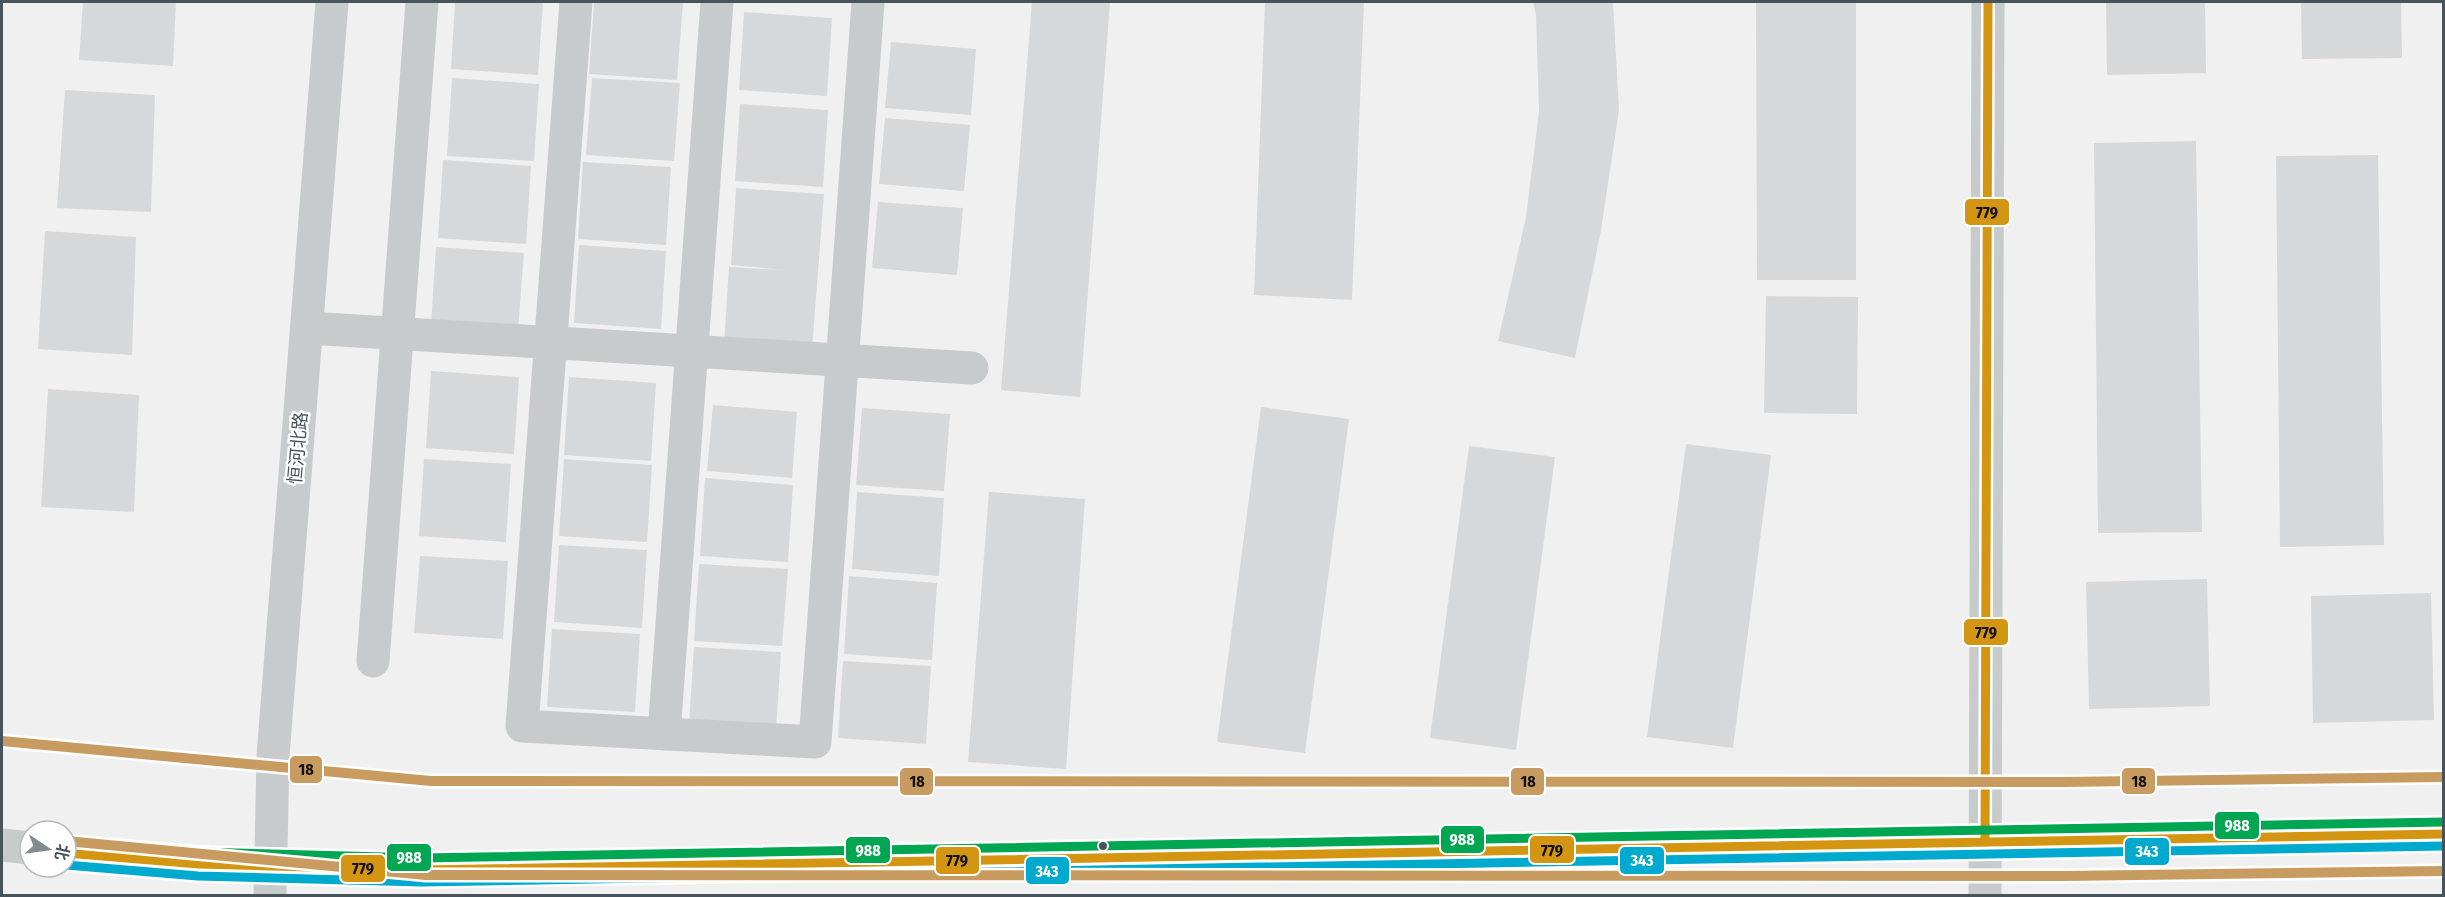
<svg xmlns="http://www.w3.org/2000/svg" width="2445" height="897" font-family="'Fira Sans Condensed','Noto Sans SC',sans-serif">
  <rect width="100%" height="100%" fill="#f1f0f0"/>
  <path fill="#d7d8d9" d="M83 2H176L173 66 79 60Z
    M455 2H543L538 75 451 69Z
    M594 2 683 3 677 80 589 74Z
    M1032 2H1110L1080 397 1001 390Z
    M1265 2H1364L1352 300 1254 295Z
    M1533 2H1613L1619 110 1601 230 1575 358 1498 341 1526 217 1539 111 1536 15Z
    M1756 2H1856V280H1757Z
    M2106 2H2205L2206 73 2107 75Z
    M2301 2H2401L2402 58 2302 59Z
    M744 12 832 18 827 96 739 90Z
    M891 42 976 49 971 115 885 108Z
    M452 78 539 84 534 161 447 156Z
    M592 78 680 83 674 161 586 155Z
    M65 90 155 95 151 212 57 208Z
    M740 104 828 110 823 187 735 181Z
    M885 118 970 125 964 191 879 184Z
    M2196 141 2202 532 2098 533 2094 143Z
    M2378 155 2384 545 2280 547 2276 156Z
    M443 160 531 166 526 244 438 238Z
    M583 162 671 167 666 245 578 239Z
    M736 188 824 194 812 350 724 344 729 267 784 270 731 265Z
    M878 202 963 208 957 275 872 268Z
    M45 231 136 237 132 355 38 349Z
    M579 245 666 251 661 329 574 323Z
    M436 247 524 253 518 330 431 325Z
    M1766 296 1858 297 1857 414 1764 413Z
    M431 371 519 377 514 454 426 448Z
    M569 377 656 383 651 461 564 455Z
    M48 389 139 395 134 512 41 507Z
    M713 405 797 412 792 478 707 471Z
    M1261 407 1349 419 1305 753 1217 742Z
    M862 408 950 414 944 491 856 485Z
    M1686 444 1771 455 1733 748 1647 737Z
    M1469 446 1555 457 1516 750 1430 738Z
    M424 459 511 464 506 542 419 536Z
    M564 459 652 465 647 542 559 536Z
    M705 478 793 485 788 562 700 556Z
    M857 492 944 498 939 576 852 569Z
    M989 492 1085 499 1066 769 968 762Z
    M559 545 647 550 642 628 554 622Z
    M420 556 508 561 503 639 414 633Z
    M699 564 788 569 782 646 694 641Z
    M849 576 937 583 932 660 844 654Z
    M2207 579 2210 706 2089 709 2086 582Z
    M2431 593 2434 720 2313 723 2311 596Z
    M552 629 640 634 635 712 547 707Z
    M694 647 781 652 776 730 689 724Z
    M843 661 931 666 926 744 838 738Z"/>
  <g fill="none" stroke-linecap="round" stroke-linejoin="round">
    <path stroke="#c8cbcc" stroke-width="33" d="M576 2 522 726 815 742 868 2
      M307 328 972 368
      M373 661 422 2
      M664 734 717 2
      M2 845 30 848
      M66 853C184 867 302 869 421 870L2444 834
      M270 896 273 756 332 2
      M1985 896 1988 2"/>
    <defs>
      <path id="bus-1" d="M1985 842 1988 2
        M66 853 199 864 421 870 2444 834"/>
      <path id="bus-2" d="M66 865 198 876 421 882 2444 846"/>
      <path id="bus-3" d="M67 841 199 852 421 858 2444 822"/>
    </defs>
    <use href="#bus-1" stroke="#fff" stroke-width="14"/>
    <use href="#bus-2" stroke="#fff" stroke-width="14"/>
    <use href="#bus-3" stroke="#fff" stroke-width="14"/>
    <use href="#bus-1" stroke="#d49612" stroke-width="9"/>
    <use href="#bus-2" stroke="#00a9ce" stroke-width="9"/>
    <use href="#bus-3" stroke="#00a651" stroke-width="9"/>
    <defs>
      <path id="metro-1" d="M2 741 431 781 2063 782 2444 777
        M66 841 426 875 2063 876 2444 871"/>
    </defs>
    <use href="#metro-1" stroke="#fff" stroke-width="15"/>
    <use href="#metro-1" stroke="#c89c60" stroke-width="10"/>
  </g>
  <circle fill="#47545c" stroke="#fff" stroke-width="2" cx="1103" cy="846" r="5"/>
  <g text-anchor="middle" stroke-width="5" stroke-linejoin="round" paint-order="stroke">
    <g font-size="18" fill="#47545c" stroke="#fff">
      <text transform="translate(298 448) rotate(-85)" y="6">恒河北路</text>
    </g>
  </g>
  <g stroke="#fff" stroke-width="2">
    <rect x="1964" y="198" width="46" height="28" rx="6" fill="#d49612"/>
    <rect x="1963" y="618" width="46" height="28" rx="6" fill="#d49612"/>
    <rect x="289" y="755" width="34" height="29" rx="6" fill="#c89c60"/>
    <rect x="2121" y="767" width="35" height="28" rx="6" fill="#c89c60"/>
    <rect x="899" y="767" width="35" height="29" rx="6" fill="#c89c60"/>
    <rect x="1510" y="767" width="35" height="29" rx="6" fill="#c89c60"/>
    <rect x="2214" y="811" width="46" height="29" rx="6" fill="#00a651"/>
    <rect x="1440" y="825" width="45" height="29" rx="6" fill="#00a651"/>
    <rect x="1529" y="835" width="46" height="29" rx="6" fill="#d49612"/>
    <rect x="845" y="836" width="46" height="28" rx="6" fill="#00a651"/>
    <rect x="2124" y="837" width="46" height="29" rx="6" fill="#00a9ce"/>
    <rect x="386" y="843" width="46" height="29" rx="6" fill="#00a651"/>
    <rect x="1619" y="846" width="46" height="29" rx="6" fill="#00a9ce"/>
    <rect x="935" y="846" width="45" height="29" rx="6" fill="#d49612"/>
    <rect x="340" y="854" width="46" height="29" rx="6" fill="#d49612"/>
    <rect x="1025" y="856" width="45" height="29" rx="6" fill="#00a9ce"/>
  </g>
  <g font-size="16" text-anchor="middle" font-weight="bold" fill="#fff">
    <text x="2237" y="831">988</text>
    <text x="1462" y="845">988</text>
    <text x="868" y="856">988</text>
    <text x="2147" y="857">343</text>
    <text x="409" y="863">988</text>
    <text x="1642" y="866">343</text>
    <text x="1047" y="877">343</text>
  </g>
  <g font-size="16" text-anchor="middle" font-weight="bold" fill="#111">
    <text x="1987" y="218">779</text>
    <text x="1986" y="638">779</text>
    <text x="306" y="775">18</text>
    <text x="2139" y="787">18</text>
    <text x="917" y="787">18</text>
    <text x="1528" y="787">18</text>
    <text x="1552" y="856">779</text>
    <text x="957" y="866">779</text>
    <text x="363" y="874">779</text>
  </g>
  <rect width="2445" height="897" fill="none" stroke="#47545c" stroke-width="6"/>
  <g transform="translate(48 849) rotate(103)"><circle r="28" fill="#ffffff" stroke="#b5bbbe" stroke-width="1.5"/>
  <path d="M0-4.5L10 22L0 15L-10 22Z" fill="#828b90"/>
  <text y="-9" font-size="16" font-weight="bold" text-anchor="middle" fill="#47545c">北</text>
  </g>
</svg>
